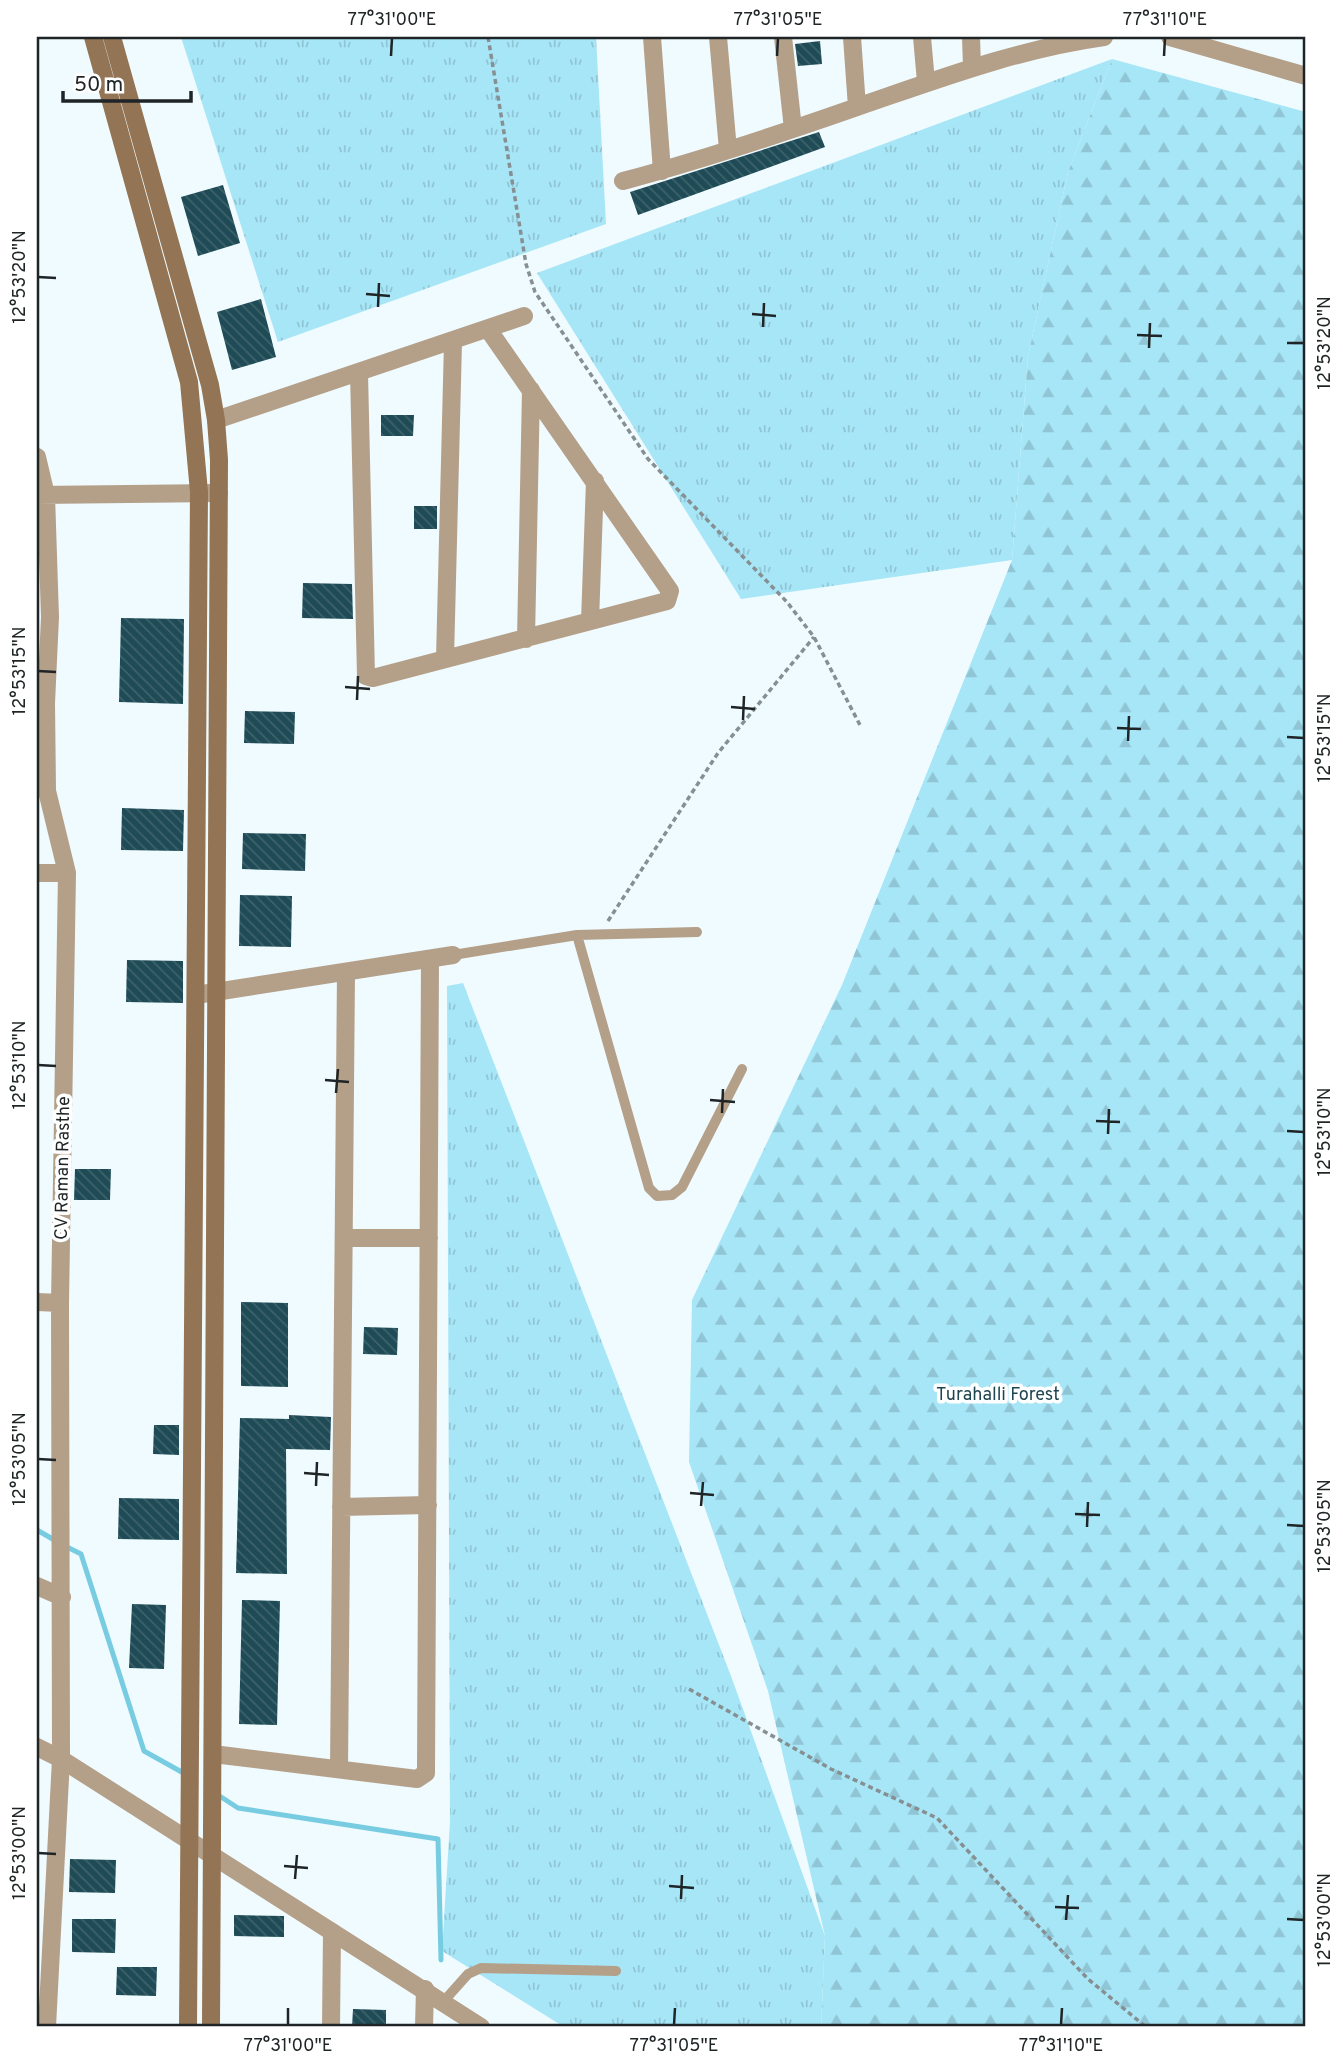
<svg xmlns="http://www.w3.org/2000/svg" width="1343" height="2064" font-family="Overpass,sans-serif">
  <defs>
    <pattern id="grass-tufts" width="24" height="20" patternUnits="userSpaceOnUse" patternTransform="scale(1.75)"><rect width="24" height="20" fill="#a7e6f7"/><path d="M3 7l-1-3M5 7V3M7 7l1-3M15 17l-1-3M17 17v-4M19 17l1-3" fill="none" stroke="#8fc5d4"/></pattern>
    <pattern id="forest-firs" width="22" height="20" patternUnits="userSpaceOnUse" patternTransform="scale(1.75)"><rect width="22" height="20" fill="#a7e6f7"/><path d="M5 1l3.5 6h-7zM16 11l3.5 6h-7z" fill="#8fc5d4"/></pattern>
    <pattern id="building-back-hatch" width="6" height="6" patternUnits="userSpaceOnUse" patternTransform="scale(1.75)"><rect width="6" height="6" fill="#1e4b56"/><path d="M-1 5l2 2M0 0l6 6M5-1l2 2" fill="none" stroke="#3e626b"/></pattern>
  </defs>
  <rect width="100%" height="100%" fill="#effbfe"/>
  <path fill="url(#grass-tufts)" d="M181 37H596L606 224 278 342Z
    M1112 59 1068 172 1028 356 1012 560 741 599 537 273Z
    M463 983 731 1676 825 1936 821 2027H564L442 1951 450 1822 447 986Z"/>
  <path fill="url(#forest-firs)" d="M1112 59 1306 112V2027H821L825 1936 768 1691 689 1462 692 1300 842 985 1012 560 1028 356 1068 172Z"/>
  <g fill="none" stroke-linecap="round" stroke-linejoin="round">
    <path stroke="#77cce2" stroke-width="5" d="M37 1530 56 1541
      M65 1546 81 1554 144 1751 187 1775
      M215 1793 238 1808 438 1839 441 1960"/>
  </g>
  <path fill="url(#building-back-hatch)" d="M820 41 822 64 798 66 795 44Z
    M819 132 825 147 638 215 630 192Z
    M223 185 240 243 198 256 181 197Z
    M261 299 276 357 232 370 217 312Z
    M381 415H414L413 436H381Z
    M414 506H437V529H414Z
    M303 583 352 584 353 619 302 618Z
    M121 618 184 619 183 704 119 702Z
    M245 711 295 712 294 744 244 743Z
    M122 808 184 810 183 851 121 850Z
    M243 833 306 834 305 871 242 869Z
    M240 895 292 896 291 947 239 946Z
    M127 960 183 961V1003L126 1002Z
    M75 1169H111L110 1200H74Z
    M241 1302 288 1303V1387L241 1386Z
    M364 1327 398 1328 397 1355 363 1354Z
    M289 1415 331 1417 330 1450 286 1449 287 1574 236 1573 240 1418 289 1419Z
    M154 1425H179V1455L153 1454Z
    M119 1498 179 1499V1540L118 1539Z
    M242 1600 280 1601 277 1725 239 1724Z
    M132 1604 166 1605 164 1669 129 1668Z
    M70 1859 116 1860 115 1893 69 1892Z
    M234 1915 284 1916V1937L234 1936Z
    M72 1919H116L115 1953 72 1952Z
    M117 1967H157L156 1996 116 1995Z
    M353 2009 386 2010V2027H352Z"/>
  <g fill="none" stroke-linecap="round" stroke-linejoin="round">
    <path stroke="#868f91" stroke-width="3.5" stroke-dasharray="5 3.5" stroke-linecap="butt" d="M488 37 526 264 535 292 648 459 787 602 814 637 861 727
      M608 921 718 753 814 637
      M689 1689 831 1769 937 1818 1088 1979 1146 2027"/>
    <path stroke="#b49f89" stroke-width="10" d="M577 935 649 1188 657 1196 672 1195 682 1187 742 1069
      M453 955 577 935 697 932
      M443 2002 468 1974 481 1968 616 1971"/>
    <path stroke="#b49f89" stroke-width="18" d="M652 37 662 171
      M718 37 728 150
      M783 37 793 129
      M852 37 857 107
      M922 37 926 82
      M971 37 972 67
      M1170 37 1306 76
      M623 181C702 160 780 134 857 107 939 79 1018 49 1104 37
      M359 373 366 676 373 678 667 601 670 591 488 329
      M216 420 524 316
      M37 457 46 495 50 617 46 703 47 791 67 873 60 1303 61 1759 47 2027
      M37 495 219 493
      M590 621 595 481
      M526 639 531 390
      M445 659 453 342
      M37 873H67
      M196 995 453 955
      M344 1238H429
      M37 1302 60 1303
      M341 1507 428 1505
      M37 1586 62 1597
      M213 1754 417 1779 426 1773 430 959
      M339 1769 346 972
      M331 2027 332 1932
      M424 2027 425 1989"/>
    <path stroke="#b49f89" stroke-width="18" d="M37 1747 61 1759 481 2027"/>
    <path stroke="#937454" stroke-width="18" d="M93 37 189 382 199 492 188 2027
      M112 37 210 385 216 420 219 460 211 2027"/>
  </g>
  <path fill="none" stroke="#1f2526" stroke-width="2.5" d="M391 56 392 38M777 56 778 38M1164 56 1165 38M38 277 56 278M366 294 390 296M378 307 379 283M752 314 776 316M763 327 764 303M1137 335 1162 336M1287 343H1304M1149 348 1150 323M38 671 56 672M345 687 370 689M357 700 358 676M731 707 755 709M743 720 744 696M1117 728 1141 729M1287 737 1304 738M1128 741 1129 716M38 1065 56 1066M325 1080 349 1082M336 1093 338 1069M710 1100 735 1102M722 1113 723 1089M1096 1121 1120 1122M1287 1131 1304 1132M1108 1134 1109 1109M38 1459 56 1460M304 1473 329 1475M316 1486 317 1462M690 1493 714 1495M701 1506 703 1482M1075 1514 1100 1515M1287 1525 1304 1526M1087 1527 1088 1502M38 1853 56 1854M284 1866 308 1868M295 1879 297 1855M669 1886 694 1888M681 1899 682 1875M1055 1907 1079 1908M1287 1919 1304 1920M1066 1920 1068 1895M288 2025V2008M674 2025 675 2008M1061 2025 1062 2008"/>
  <g text-anchor="middle" stroke-width="7" stroke-linejoin="round" paint-order="stroke">
    <g font-size="18" fill="#1f2526" stroke="#fff">
      <text transform="translate(62 1168) rotate(-89)" y="6">CV Raman Rasthe</text>
    </g>
    <g font-size="18" fill="#1f4650" stroke="#fff">
      <text x="998" y="1400">Turahalli Forest</text>
    </g>
  </g>
  <rect width="1343" height="2064" fill="none" stroke="#ffffff" stroke-width="77"/>
  <path d="M63 91v10h128v-10" fill="none" stroke="#1f2526" stroke-width="3.5"/>
  <text x="74" y="91" font-size="21" fill="#1f2526" stroke="#ffffff" stroke-width="5" paint-order="stroke">50 m</text>
  <rect x="38" y="38" width="1266" height="1987" fill="none" stroke="#1f2526" stroke-width="2.5"/>
  <g font-size="18" text-anchor="middle" fill="#1f2526">
    <text x="392" y="25">77°31'00"E</text>
    <text x="778" y="25">77°31'05"E</text>
    <text x="1165" y="25">77°31'10"E</text>
    <text transform="translate(19 277) rotate(-90)" y="6">12°53'20"N</text>
    <text transform="translate(1324 343) rotate(-90)" y="6">12°53'20"N</text>
    <text transform="translate(19 671) rotate(-90)" y="6">12°53'15"N</text>
    <text transform="translate(1324 738) rotate(-90)" y="6">12°53'15"N</text>
    <text transform="translate(19 1065) rotate(-90)" y="6">12°53'10"N</text>
    <text transform="translate(1324 1132) rotate(-90)" y="6">12°53'10"N</text>
    <text transform="translate(19 1459) rotate(-90)" y="6">12°53'05"N</text>
    <text transform="translate(1324 1526) rotate(-90)" y="6">12°53'05"N</text>
    <text transform="translate(19 1853) rotate(-90)" y="6">12°53'00"N</text>
    <text transform="translate(1324 1920) rotate(-90)" y="6">12°53'00"N</text>
    <text x="288" y="2051">77°31'00"E</text>
    <text x="674" y="2051">77°31'05"E</text>
    <text x="1061" y="2051">77°31'10"E</text>
  </g>
</svg>
